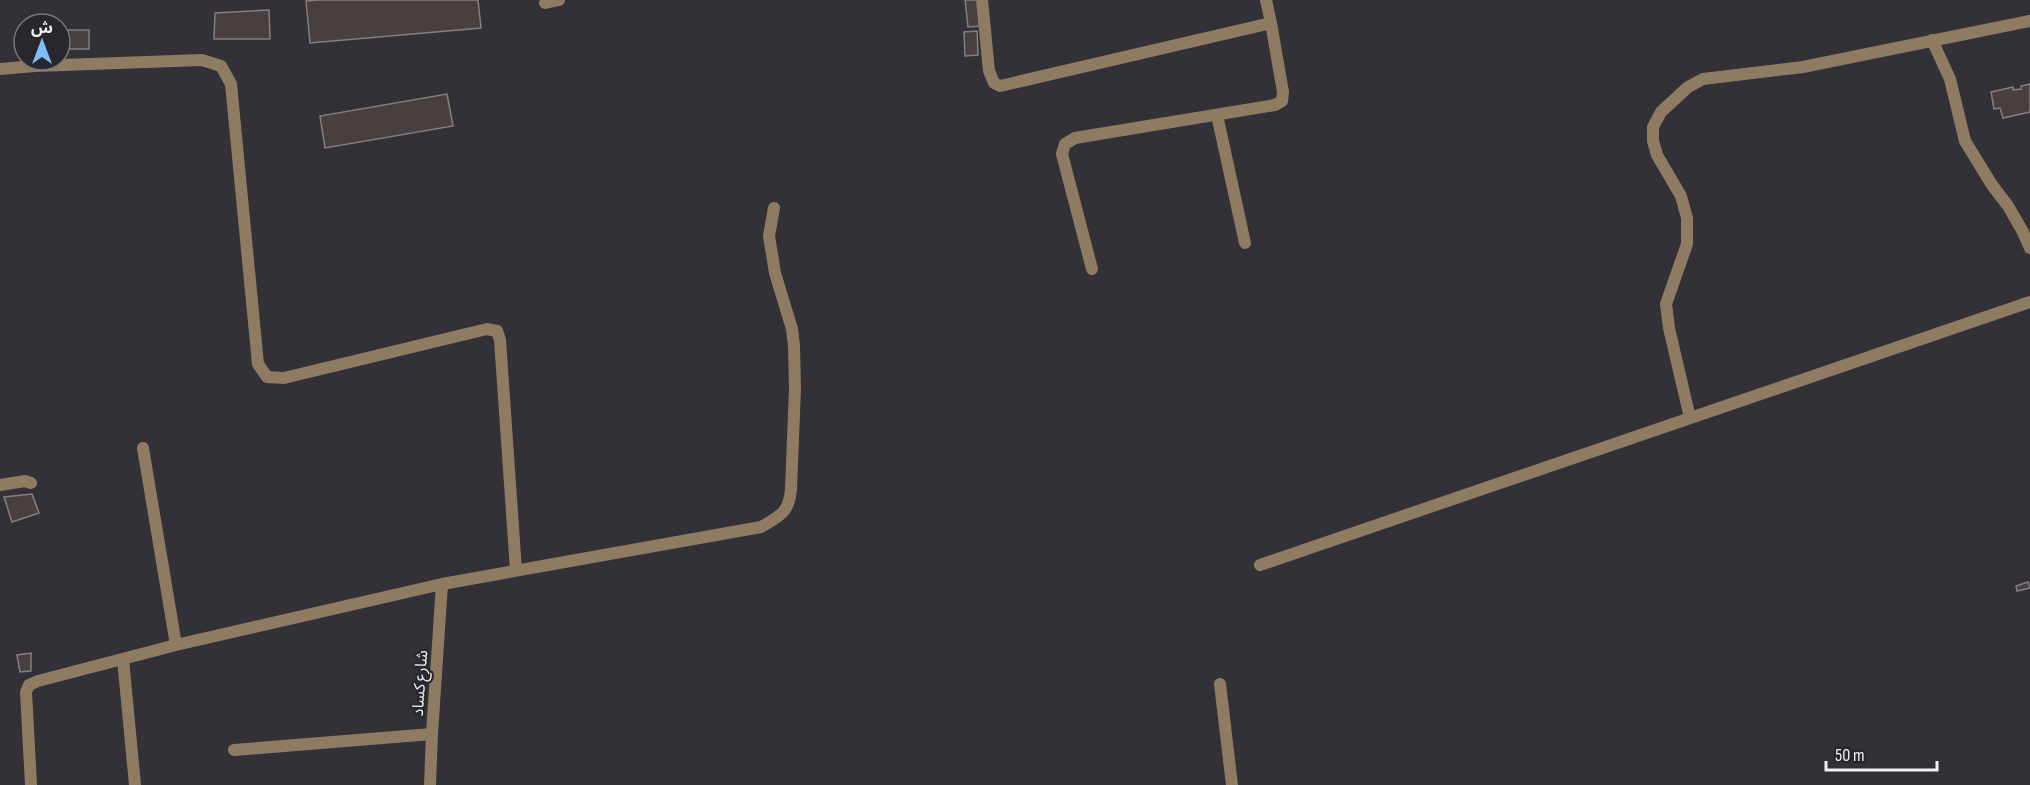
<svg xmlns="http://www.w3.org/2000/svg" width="2030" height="785" font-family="'Sofia Sans Condensed','Noto Sans Arabic',sans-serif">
  <rect width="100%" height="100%" fill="#313137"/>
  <path fill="#47403f" stroke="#877e7d" stroke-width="1.5" d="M319 0H478L481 28 310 43 306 1Z
    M965 0H978L981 26 968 27Z
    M269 10 270 39H214L215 13Z
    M66 30H89V49H67Z
    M977 31 978 55 965 56 964 32Z
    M2030 84V112L2003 118 2000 108 1994 109 1991 92 2013 87V90L2021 89V86Z
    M447 94 453 126 325 148 320 116Z
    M32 494 39 513 12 522 4 497Z
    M2028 582 2030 588 2017 591 2016 586Z
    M31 653V671L20 672 17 655Z"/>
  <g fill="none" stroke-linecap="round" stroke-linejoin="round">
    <path stroke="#8e7b62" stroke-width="12" d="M982 0 989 71 994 83 1000 86 1271 23 1283 92 1282 101 1275 105 1075 138 1065 144 1062 154 1092 269
      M1266 0 1271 23
      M545 3 559 0
      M1932 40 1950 79 1965 141 1992 185 2008 206 2023 232 2030 248
      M0 69 35 66 202 60 221 66 231 84 258 364 267 377 284 378 487 329 497 331 500 340 516 570
      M1217 115 1245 243
      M1690 418 1669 328 1666 304 1687 244V218L1681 196 1657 155 1653 141V127L1661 112 1688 87 1703 79 1803 67 2030 21
      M143 448 176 645
      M0 485 25 481 31 483
      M1260 565 2030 302
      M123 659 135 785
      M1220 684 1232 785
      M234 750 432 734
      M31 785 26 692 29 685 38 681 176 645 442 584 761 527C780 516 789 513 791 489L795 388 794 346 792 329 775 273 769 236 774 208
      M430 785 432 734 442 584"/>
  </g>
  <g text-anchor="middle" stroke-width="4.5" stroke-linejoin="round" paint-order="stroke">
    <g font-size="16" fill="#f1f0f4" stroke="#28272d">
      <text transform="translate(419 683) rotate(-86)" y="6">شارع كساد</text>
    </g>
  </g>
  <g transform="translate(42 42)"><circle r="28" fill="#28272d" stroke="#78777d" stroke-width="1.5"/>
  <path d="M0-4.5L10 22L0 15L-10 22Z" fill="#7bbef8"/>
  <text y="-9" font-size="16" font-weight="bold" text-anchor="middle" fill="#f1f0f4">ش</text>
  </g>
  <path d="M1826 761v9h111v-9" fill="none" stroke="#f1f0f4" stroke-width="3"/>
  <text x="1835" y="761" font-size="18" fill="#f1f0f4" stroke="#28272d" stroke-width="4.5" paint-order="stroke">50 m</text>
</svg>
